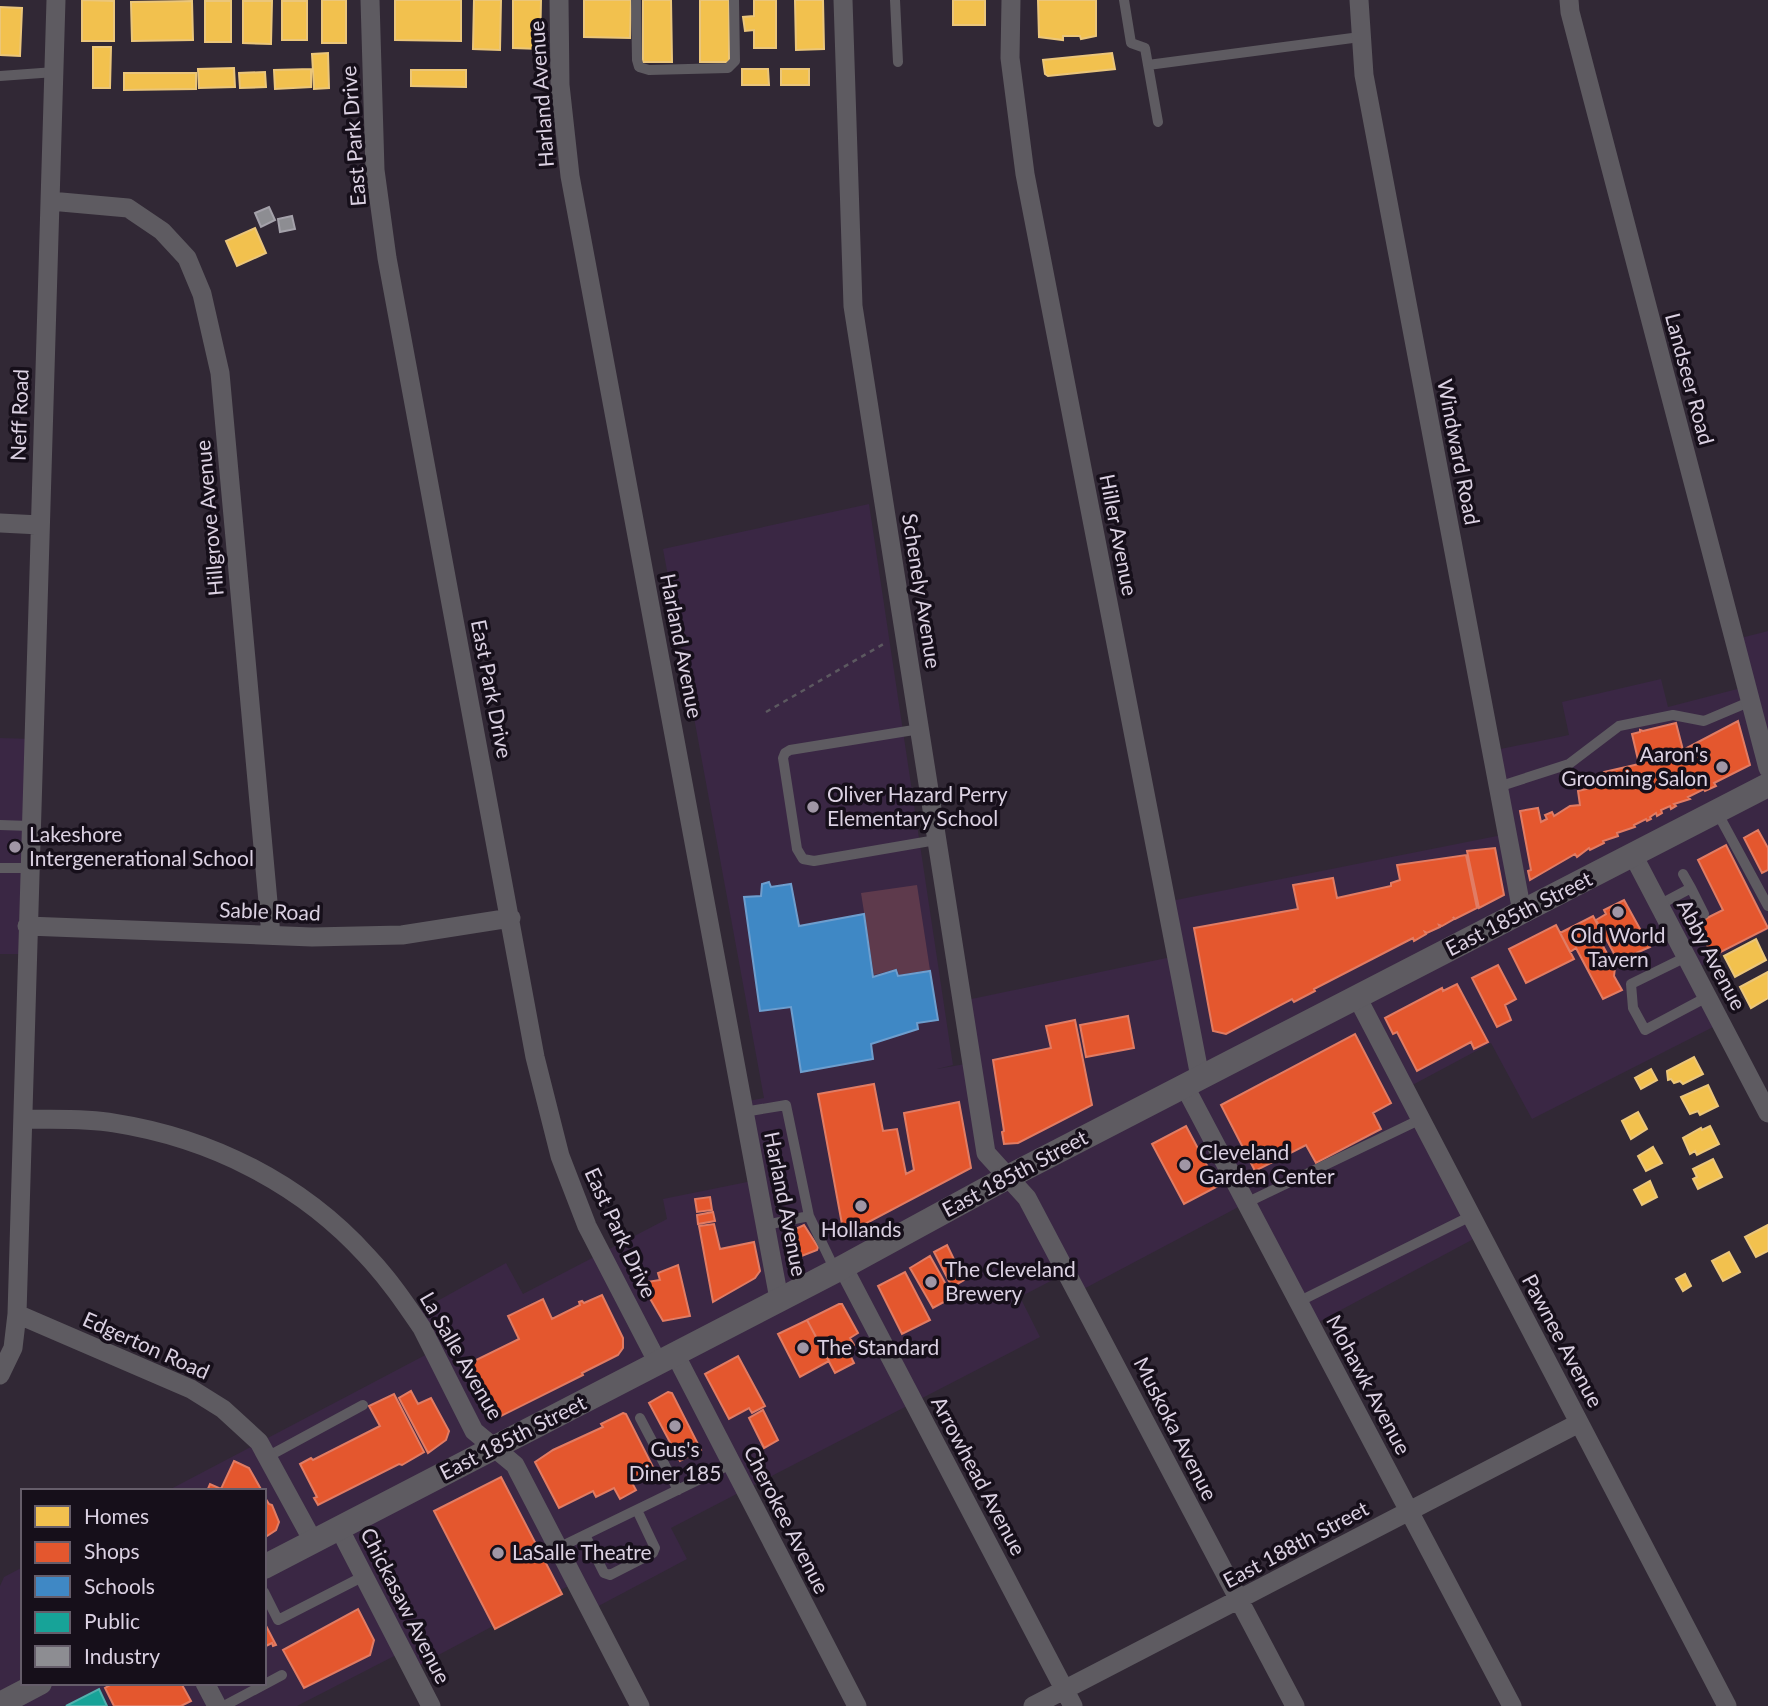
<svg xmlns="http://www.w3.org/2000/svg" width="1768" height="1706" font-family="Lato,sans-serif">
  <rect width="100%" height="100%" fill="#312835"/>
  <path fill="#3a2744" d="M869 504 953 1065 937 1069 971 1063 962 1001 1176 956 1166 902 1507 834 1491 751 1569 735 1562 702 1661 679 1668 707 1745 687 1733 640 1768 631V930L1693 970 1721 1023 1532 1119 1491 1043 1405 1089 1481 1235 1311 1326 1246 1203 1078 1292 1068 1272 1020 1297 1040 1337 671 1528 687 1559 591 1610 576 1582 412 1669 402 1652 297 1706H0V1586L4 1577 23 1567V1683H264V1491H167L433 1351 412 1315 506 1263 523 1294 667 1219 663 1199 757 1180 743 1102 764 1098 663 549Z
    M0 738 33 739 26 954H0Z"/>
  <path fill="#5e3a4c" d="M917 885 930 970 899 975 897 969 874 975 861 893Z"/>
  <path fill="#f2c14e" stroke="#ebc67a" stroke-width="2" d="M82 0 114 1V41H82Z
    M322 0H346V43H322Z
    M395 0H461V41L395 40Z
    M474 0H501L500 50 473 49Z
    M513 0H541L540 49 513 48Z
    M584 0H631L630 38 584 37Z
    M643 0H671L672 62H643Z
    M700 0H729V62H700Z
    M754 0H776V48H754V30L745 31 743 17 754 16Z
    M795 0H823L824 49 796 50Z
    M953 0H985V25H953Z
    M1038 0H1096V36L1081 39 1080 36H1063V40L1039 37Z
    M192 1 193 40 132 41 131 2Z
    M205 1H231V42H205Z
    M243 1H272L271 44 243 43Z
    M282 1H307V40H282Z
    M0 7 22 8 20 56 0 55Z
    M93 47H111L110 88H93Z
    M328 53 329 88 314 89 312 54Z
    M1112 53 1115 69 1048 76 1045 74 1043 60Z
    M234 68 235 87 199 88 198 69Z
    M311 69V87L275 89 274 70Z
    M742 69H768L769 85H742Z
    M781 69H809V85H781Z
    M411 70H466V87L411 86Z
    M265 72 266 87 240 88 239 73Z
    M124 73H196V89L124 90Z
    M255 228 266 253 237 266 226 241Z
    M1756 939 1766 960 1735 977 1724 956Z
    M1768 972V998L1751 1008 1740 987Z
    M1694 1057 1703 1074 1683 1084 1680 1081 1674 1083 1671 1079 1668 1080 1667 1071Z
    M1651 1069 1657 1080 1641 1089 1635 1078Z
    M1708 1085 1718 1106 1700 1115 1698 1111 1690 1114 1681 1097Z
    M1638 1112 1647 1129 1631 1139 1622 1121Z
    M1710 1126 1719 1144 1697 1155 1695 1151 1690 1154 1683 1138 1701 1128 1702 1130Z
    M1653 1147 1662 1163 1646 1171 1638 1156Z
    M1713 1159 1722 1177 1698 1189 1693 1179 1697 1177 1693 1169Z
    M1650 1181 1657 1197 1642 1205 1634 1190Z
    M1768 1225V1251L1756 1257 1745 1237Z
    M1729 1252 1740 1272 1723 1281 1712 1261Z
    M1685 1274 1691 1286 1683 1291 1676 1279Z"/>
  <path fill="#e4572e" stroke="#e17c64" stroke-width="2" d="M1738 721 1750 765 1714 783 1716 786 1705 791 1704 789 1688 797 1690 799 1674 804 1676 806 1671 809 1670 806 1661 810 1662 813 1657 816 1656 813 1650 817 1651 819 1647 821 1646 819 1634 825 1635 827 1617 833 1618 836 1603 841 1604 843 1590 850 1589 848 1577 857 1575 854 1530 880 1528 871 1531 870 1520 811 1538 808 1541 822 1547 819 1545 815 1552 812 1554 816 1570 806 1580 805 1578 791 1607 784 1604 772 1639 764 1632 734 1640 732V730L1643 731 1676 723 1683 750Z
    M1758 830 1768 848V870L1762 873 1744 838Z
    M1726 845 1768 928 1713 956 1695 924 1723 910 1698 860Z
    M1495 848 1504 895 1479 908 1467 851Z
    M1466 855 1477 908 1455 919 1453 917 1454 919 1442 926 1439 925 1440 927 1427 933 1425 932 1426 934 1414 941 1413 938 1314 989 1315 991 1294 1002 1292 999 1226 1034 1213 1031 1194 928 1298 909 1293 885 1333 878 1337 898 1391 886V883L1400 880 1397 865Z
    M1624 900 1650 947 1618 961 1596 920 1606 914 1604 910Z
    M1593 916 1603 935 1598 937 1615 968 1614 976 1622 990 1603 999 1576 948 1570 952 1560 933Z
    M1556 925 1574 959 1526 983 1509 949Z
    M1498 965 1516 999 1505 1005 1511 1020 1497 1027 1472 978Z
    M1457 984 1488 1042 1474 1049 1471 1042 1417 1071 1397 1032 1393 1034 1385 1018 1442 988 1443 991Z
    M1128 1016 1134 1048 1086 1057 1080 1025Z
    M1075 1020 1092 1105 1018 1143 1004 1144 1002 1132 1004 1131 993 1060 1051 1048 1046 1026Z
    M1355 1034 1391 1103 1373 1113 1381 1129 1316 1163 1306 1145 1255 1171 1221 1105Z
    M874 1084 883 1131 897 1129 906 1174 914 1170 904 1113 959 1102 971 1168 844 1235 818 1094Z
    M1186 1126 1218 1186 1184 1204 1152 1144Z
    M710 1197 712 1210 697 1212 695 1199Z
    M713 1212 715 1221 698 1224 697 1215Z
    M714 1224 720 1249 754 1242 760 1271 755 1278 713 1302 699 1226Z
    M804 1225 818 1247 817 1250 799 1257 788 1236 789 1232Z
    M947 1245 964 1280 952 1287 934 1252Z
    M930 1256 953 1297 933 1308 910 1268Z
    M678 1265 690 1316 663 1321 641 1283 660 1280 658 1273Z
    M905 1272 930 1320 902 1334 878 1286Z
    M602 1295 623 1338V1348L618 1355 582 1373 583 1375 499 1417 497 1413 492 1416 466 1365 519 1339 508 1316 543 1299 552 1319 580 1305 579 1302 582 1301 584 1303Z
    M839 1304H842L858 1333 850 1338 854 1345 847 1349 854 1363 835 1373 807 1320Z
    M807 1320 829 1361 800 1377 778 1334Z
    M738 1356 765 1406 752 1413 749 1408 729 1419 705 1374Z
    M411 1391 418 1404 431 1398 449 1431 446 1440 428 1453 399 1398Z
    M668 1392 672 1393 701 1450 680 1461 649 1403Z
    M394 1394 424 1452 402 1465 399 1464 318 1505 314 1498 317 1497 300 1464 311 1458 313 1460 380 1426 369 1406Z
    M763 1410 778 1440 764 1448 749 1418Z
    M623 1413 626 1414 654 1469 631 1481 636 1490 620 1499 614 1488 596 1497 593 1491 559 1508 535 1462 553 1450 603 1427 601 1424Z
    M234 1461 249 1468 262 1491H207L210 1484 221 1489Z
    M501 1477 562 1594 495 1629 434 1511Z
    M264 1496 269 1504 272 1505 279 1522 276 1530 264 1538Z
    M358 1609 374 1640 370 1655 304 1688 283 1650Z
    M264 1622 276 1645 273 1646 272 1643 266 1646 264 1644Z
    M114 1683H181L191 1701 181 1706H114L105 1688Z"/>
  <path fill="#3f88c5" stroke="#6e9ece" stroke-width="2" d="M769 882 771 887 791 884 799 926 864 914 873 977 896 970 898 976 930 971 938 1020 917 1023 918 1029 871 1044 873 1059 801 1072 791 1007 760 1011 744 897 761 896 762 884Z"/>
  <path fill="#17a398" stroke="#52b1ae" stroke-width="2" d="M99 1689 107 1706H66Z"/>
  <path fill="#8d8d92" stroke="#a4a1aa" stroke-width="2" d="M269 207 275 220 261 227 255 213Z
    M292 216 295 229 280 232 278 219Z"/>
  <g fill="none" stroke-linecap="round" stroke-linejoin="round">
    <path stroke="#5c5960" stroke-width="2.5" stroke-dasharray="5 5" stroke-linecap="butt" d="M766 712 887 642"/>
    <path stroke="#5e5b61" stroke-width="10" d="M636 0 637 60 639 67 649 70 728 68 735 61 734 0
      M895 0 898 62
      M1124 0 1131 43 1145 48 1158 122
      M1148 65 1360 37
      M0 76 55 72
      M920 729 790 750 785 753 783 758 797 849 803 859 814 861 936 840
      M1498 787 1569 764 1619 726 1673 715 1704 721 1749 702
      M1717 812 1768 906
      M0 825 30 826
      M0 868H29
      M1683 874 1691 888
      M1659 905 1691 888 1704 914
      M1686 957 1631 984 1633 1008 1645 1030 1707 997
      M744 1112 786 1105 809 1216 835 1270
      M1246 1203 1421 1119
      M766 1225 809 1216
      M1298 1302 1471 1216
      M640 1418 678 1490
      M267 1457 363 1405
      M585 1535 604 1573 610 1575 653 1553 655 1548 637 1510
      M558 1548 731 1464
      M264 1592 278 1620 364 1576
      M224 1706 282 1675"/>
    <path stroke="#5e5b61" stroke-width="19" d="M370 0 375 170 387 258 535 1057 560 1156 587 1226 658 1363
      M559 0 560 85 570 176 779 1299
      M843 0 853 306 986 1153 1027 1198 1295 1706
      M1011 0 1010 58 1025 174 1200 1077
      M1359 0 1364 75 1522 912
      M1569 0 1570 12 1768 768
      M50 201 128 208 162 231 187 258 202 294 220 373 271 935
      M0 523 40 525
      M1633 855 1768 1113
      M27 926 312 937 402 935 511 918
      M1357 997 1727 1706
      M1184 1085 1512 1706
      M23 1119C53 1120 84 1118 114 1123 210 1138 301 1183 367 1256 388 1278 405 1303 422 1328L474 1431 515 1465 640 1706
      M843 1267 1073 1706
      M17 1314 191 1389 223 1409 259 1442 313 1541
      M675 1354 857 1706
      M0 1375 13 1348 17 1314 56 0
      M339 1528 431 1706
      M205 1683 217 1706
      M1033 1706 1579 1423"/>
    <path stroke="#5e5b61" stroke-width="24" d="M264 1567 843 1267 1008 1177 1768 785
      M0 1704 40 1683"/>
  </g>
  <g fill="#a096a5" stroke="#160f1a" stroke-width="2.5">
    <circle cx="1722" cy="767" r="7"/>
    <circle cx="813" cy="807" r="7"/>
    <circle cx="15" cy="847" r="7"/>
    <circle cx="1618" cy="912" r="7"/>
    <circle cx="1185" cy="1165" r="7"/>
    <circle cx="861" cy="1206" r="7"/>
    <circle cx="931" cy="1282" r="7"/>
    <circle cx="803" cy="1348" r="7"/>
    <circle cx="675" cy="1426" r="7"/>
    <circle cx="498" cy="1553" r="7"/>
  </g>
  <g text-anchor="middle" stroke-width="7" stroke-linejoin="round" paint-order="stroke">
    <g font-size="21" fill="#dbd1e2" stroke="#160f1a">
      <text transform="translate(542 94) rotate(-94)" y="7">Harland Avenue</text>
      <text transform="translate(354 136) rotate(-94)" y="7">East Park Drive</text>
      <text transform="translate(1689 379) rotate(75)" y="7">Landseer Road</text>
      <text transform="translate(20 415) rotate(-88)" y="7">Neff Road</text>
      <text transform="translate(1458 452) rotate(79)" y="7">Windward Road</text>
      <text transform="translate(210 518) rotate(-95)" y="7">Hillgrove Avenue</text>
      <text transform="translate(1118 535) rotate(79)" y="7">Hiller Avenue</text>
      <text transform="translate(921 591) rotate(81)" y="7">Schenely Avenue</text>
      <text transform="translate(681 646) rotate(79)" y="7">Harland Avenue</text>
      <text transform="translate(491 689) rotate(79)" y="7">East Park Drive</text>
      <text transform="translate(270 912) rotate(2)" y="7">Sable Road</text>
      <text transform="translate(1519 914) rotate(-27)" y="7">East 185th Street</text>
      <text transform="translate(1711 955) rotate(62)" y="7">Abby Avenue</text>
      <text transform="translate(1015 1174) rotate(-28)" y="7">East 185th Street</text>
      <text transform="translate(785 1204) rotate(79)" y="7">Harland Avenue</text>
      <text transform="translate(620 1233) rotate(65)" y="7">East Park Drive</text>
      <text transform="translate(1562 1341) rotate(62)" y="7">Pawnee Avenue</text>
      <text transform="translate(146 1346) rotate(24)" y="7">Edgerton Road</text>
      <text transform="translate(461 1356) rotate(60)" y="7">La Salle Avenue</text>
      <text transform="translate(1368 1385) rotate(62)" y="7">Mohawk Avenue</text>
      <text transform="translate(1175 1429) rotate(63)" y="7">Muskoka Avenue</text>
      <text transform="translate(513 1438) rotate(-27)" y="7">East 185th Street</text>
      <text transform="translate(978 1476) rotate(62)" y="7">Arrowhead Avenue</text>
      <text transform="translate(786 1520) rotate(63)" y="7">Cherokee Avenue</text>
      <text transform="translate(1296 1545) rotate(-28)" y="7">East 188th Street</text>
      <text transform="translate(405 1606) rotate(63)" y="7">Chickasaw Avenue</text>
    </g>
    <g font-size="21" fill="#dbd1e2" stroke="#160f1a" text-anchor="start">
      <text x="1708" y="762" text-anchor="end">Aaron's<tspan x="1708" dy="24">Grooming Salon</tspan></text>
      <text x="827" y="802">Oliver Hazard Perry<tspan x="827" dy="24">Elementary School</tspan></text>
      <text x="29" y="842">Lakeshore<tspan x="29" dy="24">Intergenerational School</tspan></text>
      <text x="1618" y="943" text-anchor="middle">Old World<tspan x="1618" dy="24">Tavern</tspan></text>
      <text x="1199" y="1160">Cleveland<tspan x="1199" dy="24">Garden Center</tspan></text>
      <text x="861" y="1237" text-anchor="middle">Hollands</text>
      <text x="945" y="1277">The Cleveland<tspan x="945" dy="24">Brewery</tspan></text>
      <text x="817" y="1355">The Standard</text>
      <text x="675" y="1457" text-anchor="middle">Gus's<tspan x="675" dy="24">Diner 185</tspan></text>
      <text x="512" y="1560">LaSalle Theatre</text>
    </g>
  </g>
  <rect x="21" y="1489" width="245" height="196" fill="#160f1a" stroke="#655d6a" stroke-width="2"/>
  <rect x="35" y="1506" width="35" height="21" fill="#f2c14e" stroke="#655d6a" stroke-width="2"/>
  <text x="84" y="1524" font-size="21" fill="#dbd1e2">Homes</text>
  <rect x="35" y="1542" width="35" height="21" fill="#e4572e" stroke="#655d6a" stroke-width="2"/>
  <text x="84" y="1559" font-size="21" fill="#dbd1e2">Shops</text>
  <rect x="35" y="1576" width="35" height="21" fill="#3f88c5" stroke="#655d6a" stroke-width="2"/>
  <text x="84" y="1594" font-size="21" fill="#dbd1e2">Schools</text>
  <rect x="35" y="1612" width="35" height="21" fill="#17a398" stroke="#655d6a" stroke-width="2"/>
  <text x="84" y="1629" font-size="21" fill="#dbd1e2">Public</text>
  <rect x="35" y="1646" width="35" height="21" fill="#8d8d92" stroke="#655d6a" stroke-width="2"/>
  <text x="84" y="1664" font-size="21" fill="#dbd1e2">Industry</text>
</svg>
